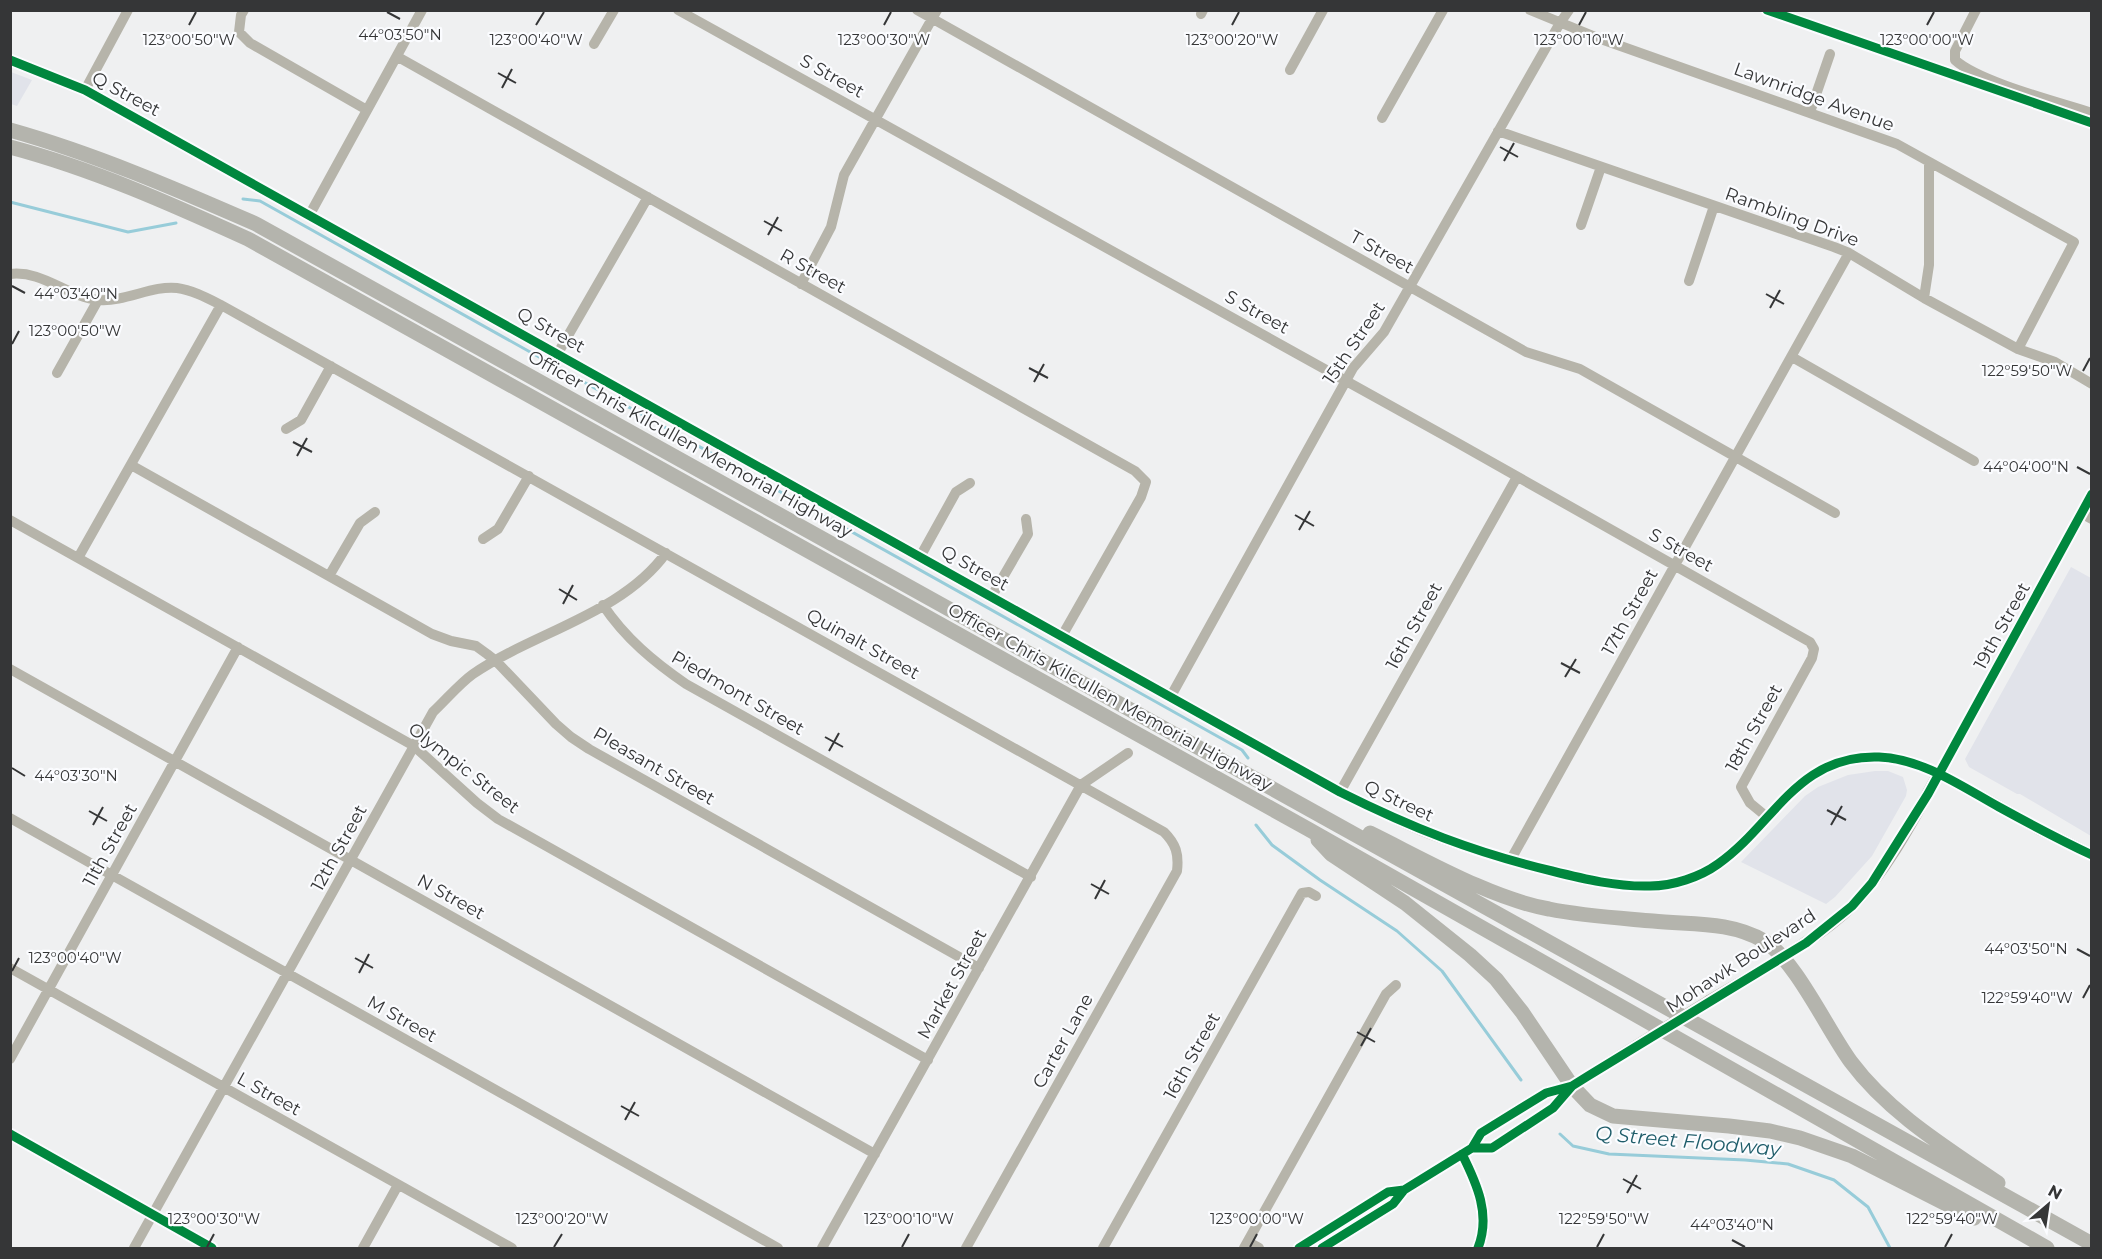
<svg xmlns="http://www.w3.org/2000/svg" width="2102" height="1259" font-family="Montserrat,sans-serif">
  <rect width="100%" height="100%" fill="#eff0f1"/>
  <path fill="#e1e3ea" d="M11 72 32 80 17 106 11 104Z
    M2071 567 2091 578V836L2020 794H2017L1969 767 1965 759Z
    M1875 771H1888L1903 777 1907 790 1906 796 1872 856 1835 897 1826 904 1741 862 1805 796 1818 787 1848 775Z"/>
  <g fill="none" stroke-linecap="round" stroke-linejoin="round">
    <path stroke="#97ccd9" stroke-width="3" d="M243 199 260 201 1242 750 1248 758
      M10 202 128 232 176 223
      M1256 825 1272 845 1320 880 1397 931 1442 971 1521 1080
      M1560 1134 1573 1146 1609 1154 1745 1160 1788 1164 1834 1180 1868 1207 1890 1248"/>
    <path stroke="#b6b4aa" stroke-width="10" d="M244 10 241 15 239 32 250 43 367 110
      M678 10 1456 442 1810 642 1814 649 1812 658 1741 787 1750 803 1767 817
      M917 10 1526 352 1580 369 1835 513
      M1530 10 1598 38 1897 144 2074 242 2018 349
      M1976 10 1955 51V60C1979 82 2058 102 2092 113
      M1201 14 1203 10
      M594 44 614 10
      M398 57 1135 471 1146 482 1141 497 1062 636
      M10 60 85 90 1340 792C1367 805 1394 820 1422 831 1466 849 1510 861 1556 872 1595 882 1637 891 1677 882 1725 872 1753 830 1785 797 1829 751 1884 749 1939 773L2092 494
      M1290 70 1323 10
      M85 90 128 10
      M1810 112 1830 54
      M1382 118 1443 10
      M1498 131 1834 247 1849 253 1924 298 2018 349 2055 362 2092 384
      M310 214 422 10
      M1581 225 1601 167
      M10 274C43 270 67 297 99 300 125 302 153 285 177 288 192 290 207 298 221 305L1164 832C1176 844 1179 854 1177 871L966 1248
      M1689 281 1714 206
      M801 284 831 227 844 175 937 10
      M1924 298 1929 265V162
      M558 353 648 197
      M1792 357 1974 461
      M57 373 98 300
      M286 429 301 420 331 366
      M131 465 432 634 451 641 476 646 487 654 496 661 556 724 571 737 589 749 979 968
      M2081 513 2092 519
      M10 520 414 746 477 803 498 819 928 1060
      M483 539 498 529 529 476
      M920 557 956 492 970 483
      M78 558 221 305
      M329 576 360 523 375 512
      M992 596 1028 534 1026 519
      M603 605C625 638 654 662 686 684L1031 877
      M10 669 875 1154
      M1171 696 1353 368 1384 332 1560 23 1569 10
      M1340 792 1517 477
      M10 818 778 1248
      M1510 861 1849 253
      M10 968 512 1248
      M10 1059 238 647
      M1248 1242 1259 1248
      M134 1248 433 712C446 700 459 684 473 674 534 632 622 614 666 553
      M363 1248 398 1185
      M822 1248 1081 785 1128 753
      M1103 1248 1302 893 1309 892 1316 896
      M1244 1248 1386 994 1396 985"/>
    <path stroke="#afaca5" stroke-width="12" d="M1709 1001C1755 973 1816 942 1854 904 1889 867 1914 818 1939 773L2039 829 2092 855
      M10 1134 212 1248
      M1472 1148H1492L1553 1108 1572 1086
      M1462 1154C1477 1184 1491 1215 1478 1248
      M1299 1248 1388 1192 1404 1190
      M1322 1248 1393 1204 1404 1190 1472 1148 1481 1133 1546 1093 1572 1086 1636 1046"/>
    <path stroke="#b4b4ad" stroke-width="15" d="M10 130C95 154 176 189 256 224L2092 1244
      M10 147C93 169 171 204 248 239L1308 829 2047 1248
      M1370 833C1423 859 1492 899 1549 909 1583 916 1619 918 1653 921 1691 925 1730 921 1764 941 1795 959 1828 1031 1851 1062 1889 1113 1947 1148 1998 1183
      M1318 840 1331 854 1405 903 1470 955 1496 979 1522 1012 1572 1086 1590 1105 1613 1116 1729 1126 1770 1131 1800 1138 1852 1156 1974 1218"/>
    <path stroke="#afaca5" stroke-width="12" d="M1636 1046 1709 1001"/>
    <defs>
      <path id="cycleway" d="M1767 10 2092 123
        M10 60 85 90 1340 792C1412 828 1473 852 1552 871 1584 879 1617 887 1650 886 1673 886 1700 877 1718 864 1774 825 1797 754 1879 757 1923 759 1961 786 1999 807 2030 824 2060 840 2092 855
        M10 1134 212 1248
        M1472 1148H1492L1553 1108 1572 1086
        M1462 1154C1477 1184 1491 1215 1478 1248
        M1299 1248 1388 1192 1404 1190
        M1322 1248 1393 1204 1404 1190 1472 1148 1481 1133 1546 1093 1572 1086 1588 1076 1806 943 1852 906 1872 883 1928 794 2092 494"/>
    </defs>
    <use href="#cycleway" stroke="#fbfcff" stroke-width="13"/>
    <use href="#cycleway" stroke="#00873e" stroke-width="9"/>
  </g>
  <path fill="none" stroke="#353637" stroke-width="2" d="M387 12 400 19M189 25 196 12M536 25 544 12M884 25 891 12M1232 25 1239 12M1579 25 1586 12M1927 25 1934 12M498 73 516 83M502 88 512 69M1500 147 1518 157M1504 161 1514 143M764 221 782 231M768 235 778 217M12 286 25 293M1766 294 1784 304M1770 308 1780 290M12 344 19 331M1029 368 1048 378M2083 371 2090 358M1034 382 1044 364M293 442 312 452M297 456 307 438M2077 467 2090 474M1295 515 1314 526M1299 530 1310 511M559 589 577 600M563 604 573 585M1561 663 1580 673M1565 677 1576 659M825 737 843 747M829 751 839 733M12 768 25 776M1827 810 1846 820M89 811 107 821M93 825 103 807M1831 825 1842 806M1091 884 1109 894M1095 899 1105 880M2077 949 2090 956M355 958 373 968M12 971 19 958M359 973 369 954M2083 998 2090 985M1357 1032 1375 1042M1361 1046 1371 1028M621 1106 639 1116M625 1120 635 1102M1623 1179 1641 1189M1627 1193 1637 1175M1732 1240 1745 1247M207 1247 214 1234M554 1247 562 1234M902 1247 909 1234M1250 1247 1257 1234M1597 1247 1604 1234M1945 1247 1952 1234"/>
  <g text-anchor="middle" stroke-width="4.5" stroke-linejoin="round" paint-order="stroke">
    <g font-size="18" fill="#353637" stroke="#fbfcff">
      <text transform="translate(832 76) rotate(29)" y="6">S Street</text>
      <text transform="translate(126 94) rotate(28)" y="6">Q Street</text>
      <text transform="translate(1814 97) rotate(20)" y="6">Lawnridge Avenue</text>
      <text transform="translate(1792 217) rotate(20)" y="6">Rambling Drive</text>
      <text transform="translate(1382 252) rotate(29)" y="6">T Street</text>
      <text transform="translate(813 271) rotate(29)" y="6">R Street</text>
      <text transform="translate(1257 312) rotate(29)" y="6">S Street</text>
      <text transform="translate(551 330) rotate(29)" y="6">Q Street</text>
      <text transform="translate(1354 343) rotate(-56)" y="6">15th Street</text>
      <text transform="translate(690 444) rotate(29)" y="6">Officer Chris Kilcullen Memorial Highway</text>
      <text transform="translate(1681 550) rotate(29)" y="6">S Street</text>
      <text transform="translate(975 568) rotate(29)" y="6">Q Street</text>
      <text transform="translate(1630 612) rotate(-61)" y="6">17th Street</text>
      <text transform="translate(1414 626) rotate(-61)" y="6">16th Street</text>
      <text transform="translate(2002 626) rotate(-61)" y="6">19th Street</text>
      <text transform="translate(863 644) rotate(29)" y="6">Quinalt Street</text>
      <text transform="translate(738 693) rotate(30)" y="6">Piedmont Street</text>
      <text transform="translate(1110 697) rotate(29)" y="6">Officer Chris Kilcullen Memorial Highway</text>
      <text transform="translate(1754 728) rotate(-61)" y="6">18th Street</text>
      <text transform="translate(654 766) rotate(30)" y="6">Pleasant Street</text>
      <text transform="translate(464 768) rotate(38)" y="6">Olympic Street</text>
      <text transform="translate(1399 801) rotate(25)" y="6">Q Street</text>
      <text transform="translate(110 845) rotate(-61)" y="6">11th Street</text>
      <text transform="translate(339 848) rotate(-61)" y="6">12th Street</text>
      <text transform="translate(451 897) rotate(29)" y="6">N Street</text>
      <text transform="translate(1741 961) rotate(-33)" y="6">Mohawk Boulevard</text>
      <text transform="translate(952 984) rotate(-61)" y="6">Market Street</text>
      <text transform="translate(402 1019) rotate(29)" y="6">M Street</text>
      <text transform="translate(1063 1041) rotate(-61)" y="6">Carter Lane</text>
      <text transform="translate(1192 1056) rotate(-61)" y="6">16th Street</text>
      <text transform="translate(269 1094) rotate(29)" y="6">L Street</text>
    </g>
    <g font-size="20" font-style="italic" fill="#1f5d6a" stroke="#fbfcff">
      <text transform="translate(1688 1141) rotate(5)" y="7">Q Street Floodway</text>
    </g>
  </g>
  <g font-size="15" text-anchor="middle" fill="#353637" stroke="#fbfcff" stroke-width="4.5" stroke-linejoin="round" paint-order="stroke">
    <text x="400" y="40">44°03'50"N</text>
    <text x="189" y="45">123°00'50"W</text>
    <text x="536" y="45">123°00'40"W</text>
    <text x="884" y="45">123°00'30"W</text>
    <text x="1232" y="45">123°00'20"W</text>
    <text x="1579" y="45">123°00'10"W</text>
    <text x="1927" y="45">123°00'00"W</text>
    <text x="76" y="299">44°03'40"N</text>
    <text x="75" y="336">123°00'50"W</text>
    <text x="2027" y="376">122°59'50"W</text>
    <text x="2026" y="472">44°04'00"N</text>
    <text x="76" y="781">44°03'30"N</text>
    <text x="2026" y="954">44°03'50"N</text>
    <text x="75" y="963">123°00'40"W</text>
    <text x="2027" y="1003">122°59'40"W</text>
    <text x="214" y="1224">123°00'30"W</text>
    <text x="562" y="1224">123°00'20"W</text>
    <text x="909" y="1224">123°00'10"W</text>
    <text x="1257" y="1224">123°00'00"W</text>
    <text x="1604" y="1224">122°59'50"W</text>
    <text x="1952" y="1224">122°59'40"W</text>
    <text x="1732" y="1230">44°03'40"N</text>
  </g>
  <rect width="2102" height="1259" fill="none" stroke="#353637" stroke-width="24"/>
  <g transform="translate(2048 1205) rotate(29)" stroke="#fbfcff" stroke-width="4.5" paint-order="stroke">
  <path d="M0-4.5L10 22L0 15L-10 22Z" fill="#353637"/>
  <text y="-9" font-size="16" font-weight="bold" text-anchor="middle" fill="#353637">N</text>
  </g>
</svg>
